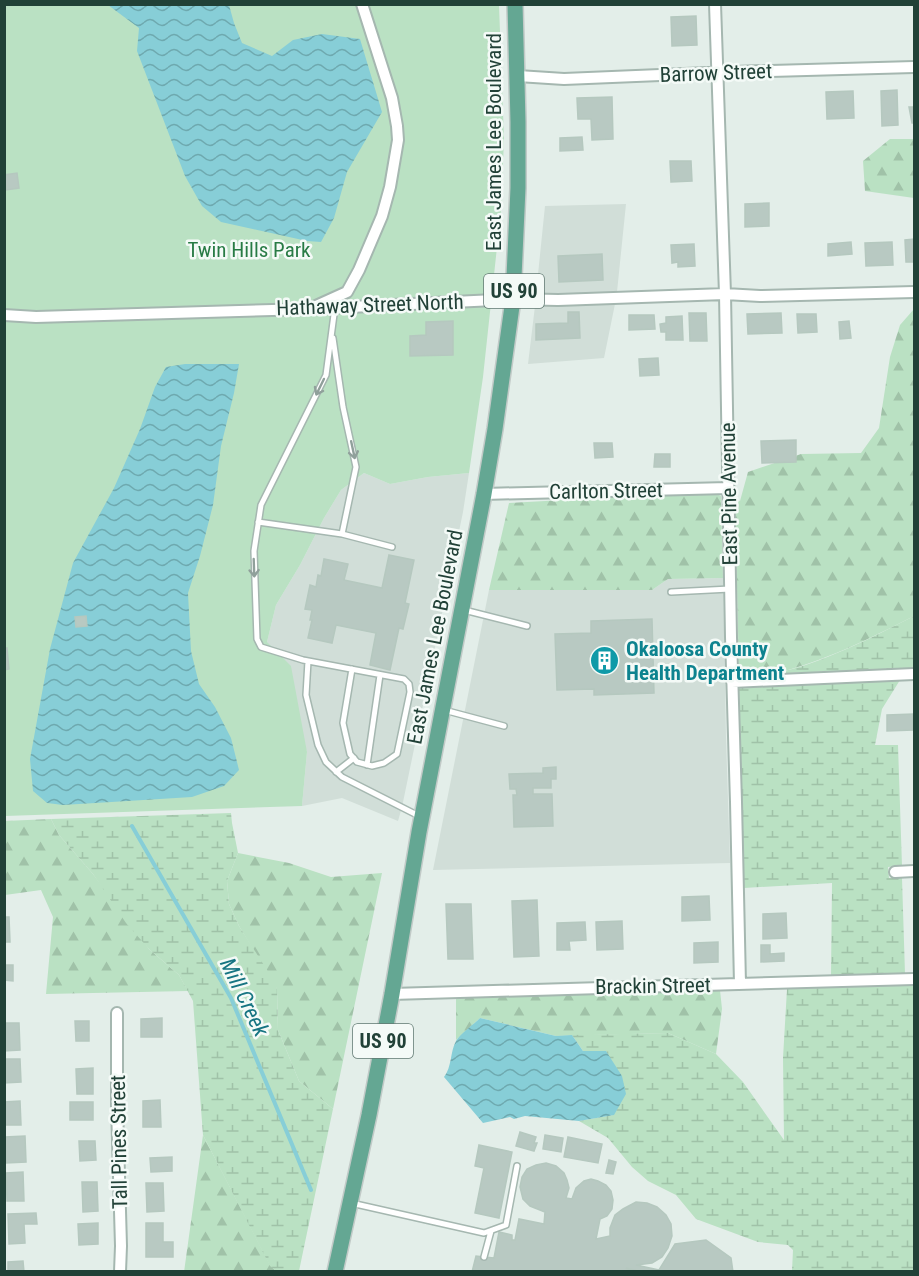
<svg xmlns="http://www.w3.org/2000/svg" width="919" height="1276" font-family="'Roboto Condensed',sans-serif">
  <defs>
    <pattern id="forest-firs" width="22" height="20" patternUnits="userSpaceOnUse" patternTransform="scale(1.5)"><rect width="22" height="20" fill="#bae1c3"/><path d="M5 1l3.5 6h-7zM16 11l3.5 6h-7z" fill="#a0c2a8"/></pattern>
    <pattern id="wetland-marsh" width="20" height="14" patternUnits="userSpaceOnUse" patternTransform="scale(1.5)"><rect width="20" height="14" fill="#bae1c3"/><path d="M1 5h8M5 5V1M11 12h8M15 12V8" fill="none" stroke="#a0c2a8"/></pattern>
    <pattern id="water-waves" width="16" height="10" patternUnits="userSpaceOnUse" patternTransform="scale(1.5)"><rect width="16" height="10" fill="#87ced7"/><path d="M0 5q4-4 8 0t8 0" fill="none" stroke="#6ea9af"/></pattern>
  </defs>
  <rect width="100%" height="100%" fill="#e3eee9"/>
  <path fill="#d1ded8" d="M626 204 617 292 558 295 536 294 545 206Z
    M615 304 604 358 528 364 535 306H558Z
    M364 473 390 484 428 477 469 473 463 512 402 807 398 821 342 798 302 806 307 752 267 642 276 605 300 565 324 518 341 490Z
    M723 578 726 737 730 863 433 870 489 590H652L668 579Z"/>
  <path fill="url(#forest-firs)" d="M890 139H914V198L865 191 863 161Z
    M914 309V616C873 637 821 663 776 673 764 675 751 675 739 675L735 500 740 501 748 472 801 454 861 453 879 428 890 357 900 325Z
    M716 494 721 496 723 578 668 579 652 590H489L509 503 618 497Z
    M51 819 59 835 93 874 149 949 179 975 188 991 46 994 53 917 41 890 5 895 4 821Z
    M238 853 289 863 331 877 382 873 333 1109 299 1081 278 1030 277 989 239 926 229 904 227 881Z
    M720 990 722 1009 716 1054 668 1033 556 1036 480 1018 456 1040V998Z
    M203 1135 270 1265 276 1271 184 1272Z"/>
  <path fill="url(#wetland-marsh)" d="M914 616V668L739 675C751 675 764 675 776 673 821 664 873 637 914 616Z
    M900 680 882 709 875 745H898L902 866 888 867 889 878H902L905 974 831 976 832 883 744 888 739 688Z
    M231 813 232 823 238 853 227 881 229 904 239 926 274 981 277 989 278 1030 299 1081 333 1109 299 1271H276L270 1266 203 1135 193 1001 179 975 149 949 126 923 93 874 59 835 51 819Z
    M914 985V1271H792L793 1250 788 1245 758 1242 696 1219 676 1195 648 1181 632 1167 608 1138 579 1121 613 1115 583 1051 572 1035 668 1033 716 1054 743 1082 784 1140 783 1058 787 989Z"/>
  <path fill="#bae1c3" d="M4 5H499L504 139 501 210 483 377 469 473 428 477 390 484 364 473 341 490 324 518 300 565 276 605 267 642 291 666 307 752 302 806 5 816Z"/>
  <path fill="url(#water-waves)" d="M108 5H229L234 23 242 43 272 56 293 40 322 34 360 39 382 112 347 172 334 218 321 242 307 241 221 222 202 206 185 176 137 51 139 28Z
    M185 364H239L234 393 221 446 213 505 200 556 188 593 191 651 199 684 215 707 231 738 239 770 224 786 192 797 63 805 47 803 33 791 30 759 50 649 73 563 114 488 140 429 155 387 166 367Z
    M480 1018 556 1036 572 1035 583 1051H606L622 1076 626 1094 614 1115 579 1121 525 1116 514 1119 510 1117 483 1123 444 1077C452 1067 450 1052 456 1041 460 1034 474 1024 480 1018Z"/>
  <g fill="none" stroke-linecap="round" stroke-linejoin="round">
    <path stroke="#87ced7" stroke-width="4" d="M132 826 231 998 311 1190"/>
  </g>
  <path fill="#b8c9c2" stroke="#b5c8bf" stroke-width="1.5" d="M696 16 697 45 672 46 671 17Z
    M897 90 898 125 882 126 881 91Z
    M853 91 854 118 827 119 826 92Z
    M612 97 613 139 592 140 591 119H578L577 98Z
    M909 107H914V123H912Z
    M582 137 583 150 560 151V138Z
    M670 161H691L692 181 671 182Z
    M17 173 19 188 6 190 4 175Z
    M769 203V226L745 227V204Z
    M914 239V262H906L905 240Z
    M851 242 852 254 828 256V244Z
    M892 242 893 265 866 266 865 243Z
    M694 244 695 266 678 267V262L672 263 671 245Z
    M602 254 603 280 559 282 558 256Z
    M568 312H579L580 338 536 340V324L568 323Z
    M689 313H706L707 341H690Z
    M781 313 782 333 748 334 747 314Z
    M797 314H816L817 332 798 333Z
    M629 315H654L655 329 629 330Z
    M682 316 683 340H666V332H661L660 324 666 323V317Z
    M453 321V355L410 356V336L426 335V322Z
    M849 321 851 338 840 339 839 322Z
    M658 358 659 375 640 376 639 359Z
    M796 440V462L762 463 761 441Z
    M594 443H612L613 457 595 458Z
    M655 454H670V467H654Z
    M389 555 414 560 405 603 409 604 403 629 399 628 390 670 370 665 376 633 336 625 332 643 308 638 312 620H310L312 610 305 609 310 585 316 587 318 575 321 576 324 559 348 564 344 580 382 588Z
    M86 616 87 626 76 627 75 617Z
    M652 619 654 693 594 695V689L557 690 555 634 591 633V621Z
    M4 648H7L9 669 4 670Z
    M913 714V730L887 731V715Z
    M556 767V779H551V788H533V794H552L553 826 514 827 513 795H517L516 789H510L509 774 543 773V768Z
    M709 896 710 920 682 921V897Z
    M537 900 539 956 514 957 512 901Z
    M446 904H471L473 959H448Z
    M786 913 787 938 763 939V914Z
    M4 917H9L10 942H4Z
    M622 921 623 949 597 950 596 922Z
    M585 922 586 940 569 941 570 950H557V923Z
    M718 942V962L694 963V943Z
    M761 945H770V954L784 953V961L761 962Z
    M4 965H13V981L4 980Z
    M162 1018V1037H141V1019Z
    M75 1021H89V1041H76Z
    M4 1023H19L20 1050 4 1051Z
    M4 1059H20L21 1082 4 1083Z
    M93 1068V1094H77L76 1069Z
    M160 1100 161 1127H143V1101Z
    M20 1101 21 1125H4V1102Z
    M70 1102H93V1120H70Z
    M520 1132 536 1137 534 1143H537L534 1151 516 1146Z
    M545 1135 563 1138 561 1152 543 1149Z
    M25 1136 26 1162 6 1163 5 1137Z
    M568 1137 602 1144 598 1163 564 1157Z
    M79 1141H95L96 1160 80 1161Z
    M479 1145 512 1152 499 1218 475 1213 484 1168 475 1166Z
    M172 1157V1171L151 1172 150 1158Z
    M609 1160 616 1162 613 1174 606 1173Z
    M546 1163 556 1166 564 1173 567 1180 569 1188 566 1198 572 1199 576 1188 584 1181 591 1179 598 1181 606 1185 611 1191 613 1200 612 1209 607 1216 600 1219 596 1239 610 1236V1228L615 1215 623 1209 636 1202 647 1203 657 1207 666 1215 671 1224 672 1236 668 1248 662 1257 652 1263 636 1265 659 1270 675 1244 706 1240 731 1258 733 1272H641L626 1268 633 1272H472L476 1256 494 1258 499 1232 512 1235V1240H515L519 1219 544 1224 545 1212 530 1206 523 1199 520 1187 522 1177 527 1169 536 1165Z
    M23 1172 24 1201H7L6 1173Z
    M82 1182H97L98 1211 83 1212Z
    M146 1183H163L164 1211 147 1212Z
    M36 1213 37 1224H24L25 1243 9 1244 8 1214Z
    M98 1223V1244L79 1245 78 1224Z
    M146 1223H163V1242H173V1257H146Z
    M23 1261 24 1272H8V1262Z"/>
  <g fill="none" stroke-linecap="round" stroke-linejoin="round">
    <defs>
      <path id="lane" d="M335 307 326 375 261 505 254 551 257 639 261 647 303 660 404 679 409 684 410 692 397 754 384 763 372 766 357 762 350 754 343 723 352 669
        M333 338 343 407 356 467 342 534
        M258 522 342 534 392 547
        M671 592 730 589
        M464 610 527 626
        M308 661 306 695 318 745 326 762 342 777 421 817
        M444 710 504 726
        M367 765 380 675
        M336 772 354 758
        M351 1203 484 1233 506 1225 517 1166
        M484 1257 491 1231"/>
      <path id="street" d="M715 4 725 294 731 637 736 802 740 984
        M518 76 564 79 732 72 914 67
        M316 306 347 292 359 270 382 216 390 187 398 140 397 126 392 98 362 4
        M4 315 36 317 309 309 513 299 558 300 725 294 760 296 914 292
        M484 494 728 488
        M732 682 914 674
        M895 872 914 871
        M392 994 914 979
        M117 1013V1106L121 1246 120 1272"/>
      <path id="primary" d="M335 1272 369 1115 392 994 419 832 484 494 495 429 513 299 518 188V122L515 4"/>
    </defs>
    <use href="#lane" stroke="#a5b7b0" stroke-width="8"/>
    <use href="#street" stroke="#a5b7b0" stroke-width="14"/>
    <use href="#primary" stroke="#c1cac7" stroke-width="18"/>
    <use href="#lane" stroke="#fff" stroke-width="5"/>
    <use href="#street" stroke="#fff" stroke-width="10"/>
    <use href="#primary" stroke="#64a793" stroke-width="15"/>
  </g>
  <defs><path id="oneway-shaft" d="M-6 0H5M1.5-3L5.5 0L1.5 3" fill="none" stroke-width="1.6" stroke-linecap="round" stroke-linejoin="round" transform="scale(1.5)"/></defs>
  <g stroke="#90a09b">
    <use href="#oneway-shaft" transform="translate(320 387) rotate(116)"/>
    <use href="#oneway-shaft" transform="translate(353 450) rotate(78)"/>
    <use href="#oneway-shaft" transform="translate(254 568) rotate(88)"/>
  </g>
  <defs>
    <symbol id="building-disc" viewBox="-11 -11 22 22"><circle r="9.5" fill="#0f9aa8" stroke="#f4faf7"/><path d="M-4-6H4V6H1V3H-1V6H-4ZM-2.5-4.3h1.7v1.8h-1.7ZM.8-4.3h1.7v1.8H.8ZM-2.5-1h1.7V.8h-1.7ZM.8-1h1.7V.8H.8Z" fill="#fff"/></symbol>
  </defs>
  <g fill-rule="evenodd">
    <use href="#building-disc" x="588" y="644" width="33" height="33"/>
  </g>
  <g text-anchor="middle" stroke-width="5" stroke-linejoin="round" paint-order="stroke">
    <g fill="#f4faf7" stroke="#607871" stroke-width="1.5">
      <rect x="484" y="274" width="60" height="34" rx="4.5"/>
      <rect x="353" y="1024" width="60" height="34" rx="4.5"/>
    </g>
    <g font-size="20" font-weight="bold" fill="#214137">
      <text x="514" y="298">US 90</text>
      <text x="383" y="1048">US 90</text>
    </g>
    <g font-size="21" fill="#214137" stroke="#f4faf7">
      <text transform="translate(716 73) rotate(-2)" y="7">Barrow Street</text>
      <text transform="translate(494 142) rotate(-90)" y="7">East James Lee Boulevard</text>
      <text transform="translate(370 305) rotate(-2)" y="7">Hathaway Street North</text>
      <text transform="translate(606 491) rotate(-1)" y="7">Carlton Street</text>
      <text transform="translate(729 494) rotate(-91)" y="7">East Pine Avenue</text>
      <text transform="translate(435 637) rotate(-79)" y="7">East James Lee Boulevard</text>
      <text transform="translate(653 986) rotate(-1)" y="7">Brackin Street</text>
      <text transform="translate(119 1142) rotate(-91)" y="7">Tall Pines Street</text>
    </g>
    <g font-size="21" fill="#287b45" stroke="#f4faf7">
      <text x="249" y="257">Twin Hills Park</text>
    </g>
    <g font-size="21" font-weight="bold" fill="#0d838f" stroke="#f4faf7" text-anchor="start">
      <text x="626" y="656">Okaloosa County<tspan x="626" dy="24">Health Department</tspan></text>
    </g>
    <g font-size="22" font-style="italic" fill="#167482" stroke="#f4faf7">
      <text transform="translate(245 997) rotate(64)" y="8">Mill Creek</text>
    </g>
  </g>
  <rect width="919" height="1276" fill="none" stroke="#214137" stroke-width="12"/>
</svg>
